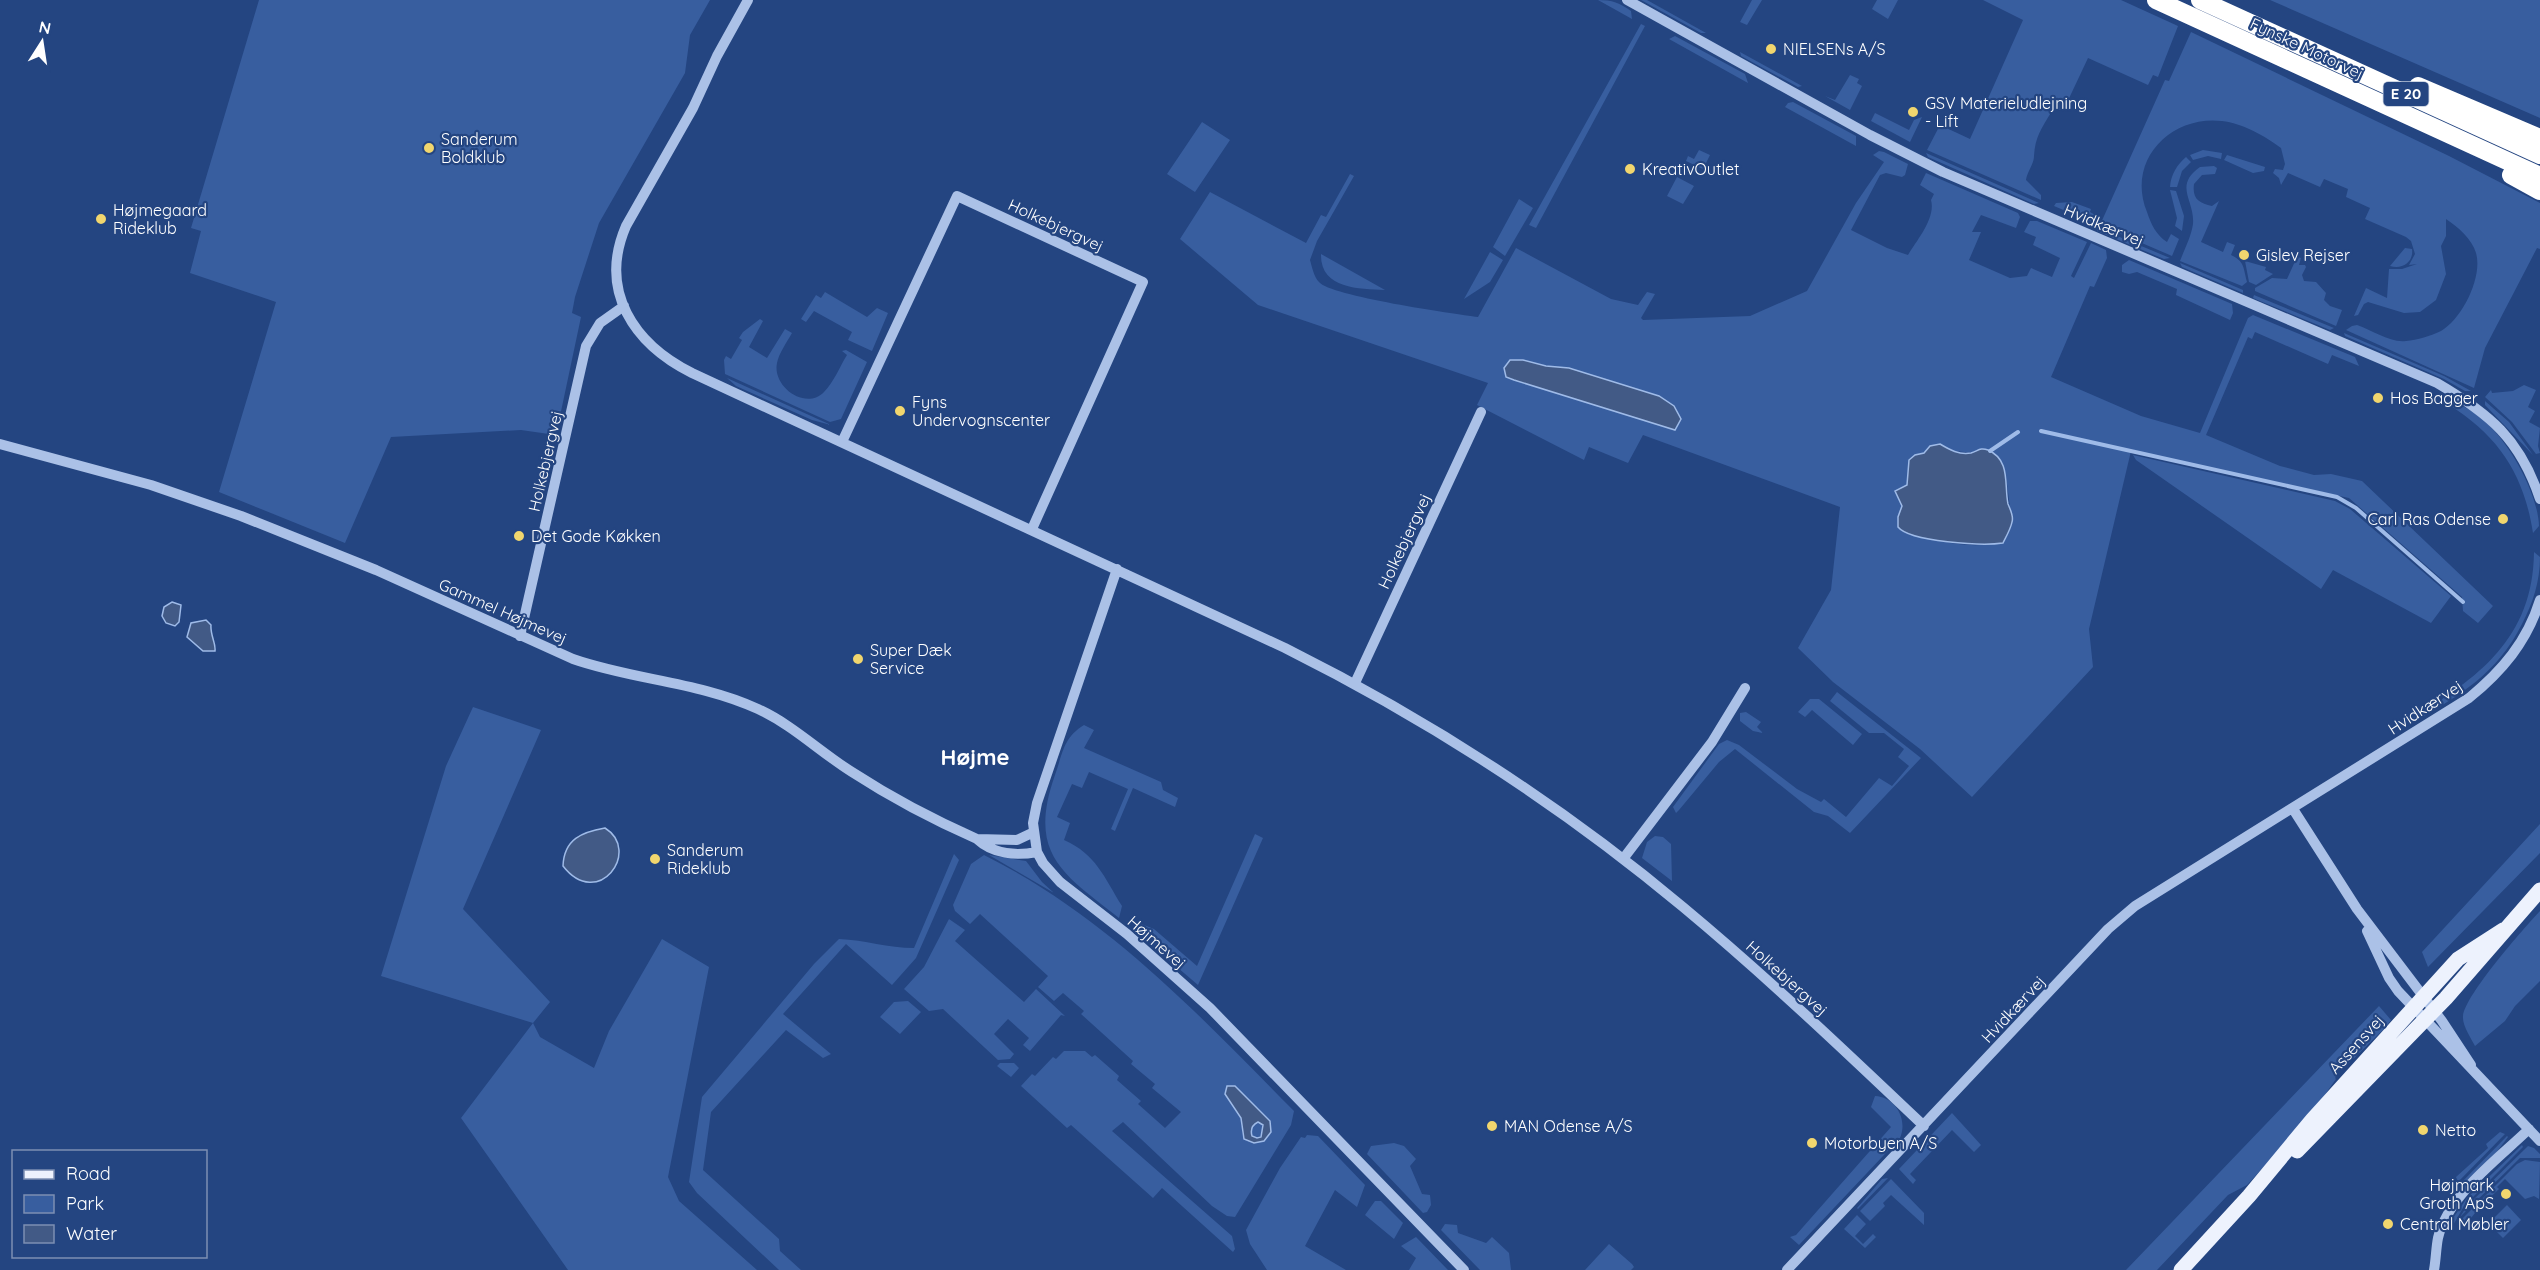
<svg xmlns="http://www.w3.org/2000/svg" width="2540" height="1270" font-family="Quicksand,sans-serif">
  <rect width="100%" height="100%" fill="#244581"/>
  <path fill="#385e9f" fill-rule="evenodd" d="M259 0H710L690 35 685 73 599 223 575 297 572 313 581 317 556 435 521 430 391 437 345 543 219 492 276 302 190 273 201 231 191 228Z
    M1598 0C1612 0 1620 3 1631 11L1632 19Z
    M1641 0H1647L1706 33H1701Z
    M1752 0H1762L1747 25 1740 22Z
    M1877 0H1898L1888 19 1872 9Z
    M1983 0H2121L2178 26 2158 77 2153 75 2148 85 2088 58 2064 109 2052 111C2041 129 2035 137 2034 156 2034 164 2027 172 2026 180L2041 195V200L1927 150 1940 125 1970 139 2023 20Z
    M2270 0H2540V118Z
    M1641 24 1645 26 1536 228 1529 225Z
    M2191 32 2449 156 2540 203V249L2537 248 2485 348 2474 388 2346 330 2352 326 2357 325C2372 330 2390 343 2406 341 2417 340 2431 336 2441 331 2462 319 2483 277 2476 253 2472 239 2458 227 2446 219V236L2441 246 2446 274 2436 300 2420 312 2404 313 2368 302 2364 304 2358 315 2354 316 2366 288 2387 298 2389 269H2402L2417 264 2409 265 2415 254 2411 241 2406 237 2365 219 2370 208 2346 197 2348 189 2324 179 2320 187 2288 173 2281 185 2279 178 2273 173 2275 169 2283 170 2285 164 2281 148C2265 136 2242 123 2222 121 2170 115 2126 161 2147 212 2151 224 2156 235 2167 242L2171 234 2179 239 2172 256 2100 225 2165 80 2169 81Z
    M1675 36 1745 74 1748 83 1669 39Z
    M1740 52 1802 86 1798 87 1741 56Z
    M1850 75 1859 79 1857 83 1862 86 1850 110 1825 96 1835 100Z
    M1793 102 1856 136V146L1785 107 1788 103Z
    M1875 113 1909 130 1914 120 1922 117 1910 142 1871 121Z
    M1202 122 1230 140 1195 192 1167 174Z
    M1699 150 1710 155 1703 169 1686 161 1688 156 1694 159Z
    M2203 150 2222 153 2221 159 2208 156 2193 160 2190 155Z
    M1879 151 1884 152 1908 164 1905 175 1902 177 1886 173 1880 175 1851 230 1887 248 1908 255C1917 240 1936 218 1931 200L1934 194 1920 185 1926 173 2018 213 2020 217 2016 228 1981 215 1972 232H1981L1969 260 2010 278 2027 276 2031 268 2052 277 2060 258 2033 245 2036 237 2024 232 2030 221H2037L2087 242 2071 276 2074 278 2091 243 2106 250 2107 258 2094 287 2090 286 2051 377 2141 416 2200 433 2248 318 2253 315 2355 357 2359 366 2332 355 2328 364 2255 332 2252 339 2248 337 2206 435 2280 466 2314 475 2331 474 2362 481 2493 606 2478 623 2463 611 2462 597 2349 498 2131 451 2089 629 2093 667 1972 797 1920 749 1833 682 1798 648 1831 590 1840 507 1643 435 1628 463 1589 447 1584 460 1477 405 1488 383 1258 305 1180 239 1210 192 1306 243 1321 215 1326 217 1350 174 1354 176 1317 241 1310 260C1312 267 1314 277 1319 282 1330 296 1454 314 1478 317L1516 248 1611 299 1638 305 1647 292 1655 294 1641 318 1643 320 1750 316 1807 291 1856 203 1884 162 1873 155ZM1928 448 1973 453 2006 476 2012 524 2005 540C1975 552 1938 540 1908 534L1898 517 1902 506 1898 497V489L1907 485C1910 466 1903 460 1924 453Z
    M1926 153 2039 203 2034 204 1928 157Z
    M2227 155 2265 167 2264 171 2253 173 2224 160Z
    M2186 157 2191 162 2182 171 2177 187H2170C2171 174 2177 165 2186 157Z
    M2214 166 2217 168 2215 174 2202 175 2194 184C2192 199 2199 203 2212 206L2219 201 2201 242 2223 252 2227 242 2235 245 2231 255C2245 262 2243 267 2247 282L2242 286 2180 261C2185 248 2191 237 2193 224 2195 200 2173 186 2200 167Z
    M1677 177 1694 186 1683 204 1667 196Z
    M2170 190 2176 191 2184 216 2182 231 2175 226 2177 218Z
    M1519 199 1533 208 1505 256 1493 247Z
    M2072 202 2091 209 2090 212 2097 216 2094 223 2054 206 2056 203Z
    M2098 228 2170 258 2164 259 2097 231Z
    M2405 248 2412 249C2414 262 2402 270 2390 266Z
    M1490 252 1503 260 1490 282 1464 299Z
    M1321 254 1385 290C1359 289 1320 289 1321 254Z
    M2297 257 2301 258 2299 265H2305L2306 267 2302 275 2304 281 2316 282 2326 293 2324 300 2330 306 2342 310 2336 326 2255 291V288L2272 278 2287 279Z
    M2129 260 2232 304 2233 313 2230 320 2176 295 2177 289 2137 272 2129 274 2122 272V265Z
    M2245 261 2266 267 2265 270 2273 274 2256 285 2249 282Z
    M2180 263 2243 290V293L2182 267Z
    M825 292 867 317 877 308 888 313 872 351 848 340 852 332 814 311 806 322 801 319 816 295 821 298Z
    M2254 295 2334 328 2330 330 2260 301 2253 298Z
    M760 319 763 321 749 347 767 358 785 329 792 333C787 342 779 353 777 363 772 387 806 411 824 392 834 382 840 366 847 355L842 351 846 350 867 362 841 419 830 422 725 374 724 360 726 356 731 359 742 340 739 338 743 332Z
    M2344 333 2444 376 2471 391H2465L2444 379 2345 336Z
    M727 378 831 425 812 420 736 386Z
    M2524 385 2536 390 2528 407 2535 411 2529 422 2540 428 2538 446 2540 453 2536 454 2512 422 2485 397 2491 390 2492 393 2513 391Z
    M2485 401 2509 422 2533 455 2485 405Z
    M2452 403C2494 410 2538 487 2539 526L2533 533C2524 475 2499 436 2449 405Z
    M2133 455 2335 501 2350 509 2451 596 2431 623 2333 570 2321 589 2136 460Z
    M2534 552 2540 557C2540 581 2533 603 2522 624 2497 674 2460 695 2414 722L2411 719C2478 678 2533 639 2534 552Z
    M1837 692 1921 758 1850 833 1828 816 1814 812 1735 749 1719 762 1679 810 1676 813 1673 807 1719 744 1727 740 1739 745 1797 789 1821 802 1824 799 1846 817 1879 778 1892 786 1909 766 1898 757 1904 749 1884 733H1869L1830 701Z
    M1810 699H1819L1862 734 1853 745 1812 710 1805 717 1798 712Z
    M473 707 541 730 463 909 550 1002 533 1023 540 1037 594 1068 609 1031 662 939 709 967 668 1177 679 1201 757 1270H568L461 1118 533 1023 381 976 446 766Z
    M1746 712 1761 722 1757 727 1763 733 1753 731 1740 721V713Z
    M1084 725 1094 730 1084 748 1161 782 1163 790 1178 798 1175 807 1133 788 1115 831 1111 829 1128 789 1089 772 1082 788 1072 784 1057 817 1070 823 1064 840C1096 854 1104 877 1122 906L1119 918C1063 874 1027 854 1055 775 1063 753 1063 738 1084 725Z
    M2540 824V853L2428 967 2422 952Z
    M1255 834 1263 838 1198 985 1136 932 1139 923 1154 929 1197 966Z
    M1655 836 1663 837 1671 844 1672 881 1642 858 1647 842Z
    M954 854 959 860 916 958 892 985 846 944 783 1014 831 1054 823 1058 786 1030 711 1112 703 1170 779 1239 780 1251 801 1270H779L697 1193 689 1182 702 1097 814 964 839 939C865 940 888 948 914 948Z
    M984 855C1108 917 1198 1014 1294 1111L1291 1125 1235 1217 1227 1216 1212 1206 1123 1122 1112 1131 1232 1236 1235 1249 1233 1252 1162 1188 1153 1198 1071 1125 1067 1128 1021 1086 1032 1074 1035 1076 1053 1057 1056 1059 1064 1051H1085L1092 1057 1095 1055 1119 1076 1117 1080 1141 1101 1138 1104 1165 1128 1181 1112 1152 1088 1155 1084 1131 1064 1133 1061 1081 1014 1084 1011 1063 993 1054 1001 1038 987 1048 976 980 914 970 924 955 911 953 905 971 864ZM1227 1086H1235L1270 1121 1271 1132 1261 1142 1248 1141 1243 1137 1241 1118 1225 1094Z
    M989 855 1026 861 1042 882 1054 893Z
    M2540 911V981L2515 1006 2505 1021 2475 1046C2471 1038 2462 1025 2463 1016 2465 995 2524 928 2540 911Z
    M949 919 965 930 955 941 1024 1002 1036 989 1065 1016 1061 1015 1030 1051 1023 1045 1029 1038 1008 1019 994 1034 1014 1054 1010 1059 998 1060 943 1009 929 1011 904 989 924 967Z
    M908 1001 921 1012 900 1034 880 1017 894 1002Z
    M2379 1006 2391 1020 2386 1027 2346 1066 2342 1063 2335 1070 2338 1074 2335 1078 2336 1079 2309 1117 2247 1185 2228 1195 2157 1270H2126Z
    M1000 1063H1014L1019 1068 1011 1077 997 1066Z
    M1875 1096C1896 1097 1908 1120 1900 1138L1799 1245 1790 1237 1796 1235 1891 1127 1871 1107Z
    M1952 1113 1981 1145 1974 1152 1952 1130 1910 1174 1916 1180 1913 1184 1899 1169Z
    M1250 1130a7 7 0 1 1 14 0a7 7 0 1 1-14 0Z
    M2500 1132 2505 1134 2458 1182 2456 1177 2488 1148 2486 1144Z
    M1307 1135 1318 1136 1365 1185 1357 1207 1335 1190 1305 1246 1346 1270H1267L1250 1244 1246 1230 1280 1168 1301 1137 1305 1138Z
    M2507 1136 2508 1137 2496 1153 2467 1182 2461 1183Z
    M1394 1143 1404 1146 1416 1159 1410 1166 1422 1194 1430 1195 1431 1205 1427 1212 1423 1213 1367 1154 1371 1146Z
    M2522 1145 2523 1147 2464 1206 2452 1227 2451 1221 2467 1198Z
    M2528 1146 2534 1148 2540 1154V1158H2520L2460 1217 2467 1206Z
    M2525 1160 2540 1162 2539 1199 2534 1196 2525 1199 2505 1179 2497 1187 2499 1189 2479 1208 2467 1223 2462 1219 2517 1164Z
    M1888 1178 1858 1209 1857 1208 1882 1179Z
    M1891 1179 1924 1213V1225L1891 1195 1883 1203 1885 1206 1870 1221 1860 1211Z
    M1375 1201H1381L1403 1223 1394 1239 1365 1215Z
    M2507 1205 2521 1220 2503 1238 2496 1231 2497 1225 2492 1226 2489 1223Z
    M1857 1215 1866 1224 1855 1236 1863 1244 1873 1234 1876 1237 1865 1248 1844 1229Z
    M1445 1224 1457 1225 1458 1233 1486 1243 1492 1237 1509 1253 1511 1270H1480L1441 1230Z
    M1416 1237 1448 1270H1409L1416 1258 1401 1246Z
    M1609 1244 1632 1264 1634 1267 1631 1270H1585Z"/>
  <path fill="#425a86" stroke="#9fbbe8" stroke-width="1.5" fill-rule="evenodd" d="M1510 360H1523L1546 366 1569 368 1659 396 1674 406 1681 419 1675 430 1514 380 1506 377 1504 368Z
    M1940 444C1950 450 1959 455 1971 453 1978 451 1980 447 1988 450 2011 460 2004 485 2008 504 2010 509 2014 516 2012 522 2011 528 2006 537 2003 543 1983 546 1910 542 1898 527V517L1902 506 1895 491 1907 485 1909 460 1915 455 1924 453 1930 446Z
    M172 602 181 605 179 622 175 626 166 623 162 616 164 607Z
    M206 620 211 625C210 635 216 643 215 651H203L187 637 191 623Z
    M605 828C642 851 598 911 563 866 564 839 582 832 605 828Z
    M1227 1086H1235L1270 1121 1271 1132 1264 1141 1254 1143 1244 1139 1241 1118 1225 1094ZM1258 1122 1263 1125 1261 1137 1257 1138 1252 1136C1250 1129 1252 1125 1258 1122Z"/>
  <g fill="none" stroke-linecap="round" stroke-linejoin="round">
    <path stroke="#9fbbe8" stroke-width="4" d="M2041 431 2337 497 2356 508 2463 602
      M1990 451 2018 432"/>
    <path stroke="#abc1e7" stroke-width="10" d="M748 0 717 56 693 108 626 226C598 291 634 344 692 373L1285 648C1427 719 1561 805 1683 907 1766 976 1845 1051 1924 1126
      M1627 0 1870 135 1943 172 2437 383C2490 414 2520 439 2540 499
      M842 442 957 196 1143 282 1032 529
      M0 444 151 485 241 516 376 570 573 659C633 680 700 682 758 709 793 725 820 752 852 772 892 798 934 820 977 839 993 854 1016 856 1037 852
      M1117 569 1037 803 1033 823 1037 852 1043 863 1060 882 1127 934 1210 1008 1464 1270
      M520 636 586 346 600 323 624 306
      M1355 683 1481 412
      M2293 809 2357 909 2442 1021 2471 1065
      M977 839 1017 840 1034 832
      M1623 859 1712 742 1745 688
      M2367 931 2389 978 2398 991 2540 1141
      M1787 1270 2108 929 2135 906 2469 698C2502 671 2527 642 2540 600
      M2434 1270C2436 1259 2436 1248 2438 1238 2448 1195 2498 1159 2529 1129"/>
    <path stroke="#edf2fd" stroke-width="15" d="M2297 1151 2446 998 2540 890
      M2181 1270 2249 1196 2312 1120 2458 959 2503 930"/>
    <path stroke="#fff" stroke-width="18" d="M2156 0 2540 176
      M2200 0 2540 155
      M2418 86 2540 138
      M2511 175 2540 191"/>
  </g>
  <g fill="#f1d66e" stroke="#244581" stroke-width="2">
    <circle cx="1771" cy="49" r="6"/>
    <circle cx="1913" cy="112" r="6"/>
    <circle cx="429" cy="148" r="6"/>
    <circle cx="1630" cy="169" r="6"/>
    <circle cx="101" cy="219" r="6"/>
    <circle cx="2244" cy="255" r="6"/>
    <circle cx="2378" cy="398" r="6"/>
    <circle cx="900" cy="411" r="6"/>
    <circle cx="2503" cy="519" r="6"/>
    <circle cx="519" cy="536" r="6"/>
    <circle cx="858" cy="659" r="6"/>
    <circle cx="655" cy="859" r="6"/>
    <circle cx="1492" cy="1126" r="6"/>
    <circle cx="2423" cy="1130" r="6"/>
    <circle cx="1812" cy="1143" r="6"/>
    <circle cx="2506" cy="1194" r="6"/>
    <circle cx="2388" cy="1224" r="6"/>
  </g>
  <g text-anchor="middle" stroke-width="4.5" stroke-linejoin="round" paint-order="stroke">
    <rect fill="#244581" stroke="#bdc7d9" stroke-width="1.5" x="2383.5" y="82" width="45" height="24" rx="4.5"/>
    <g font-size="15" font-weight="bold" fill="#fff">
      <text x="2406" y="99">E 20</text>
    </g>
    <g font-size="16" fill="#fff" stroke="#244581">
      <text transform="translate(2307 48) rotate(25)" y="6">Fynske Motorvej</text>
      <text transform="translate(1056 225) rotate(25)" y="6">Holkebjergvej</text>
      <text transform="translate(2104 225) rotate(23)" y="6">Hvidkærvej</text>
      <text transform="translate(545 461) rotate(-77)" y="6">Holkebjergvej</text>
      <text transform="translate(1404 541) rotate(-65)" y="6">Holkebjergvej</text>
      <text transform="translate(503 611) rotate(24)" y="6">Gammel Højmevej</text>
      <text transform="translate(2425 707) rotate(-33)" y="6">Hvidkærvej</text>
      <text transform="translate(1157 942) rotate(41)" y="6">Højmevej</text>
      <text transform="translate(1787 978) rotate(42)" y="6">Holkebjergvej</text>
      <text transform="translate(2013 1009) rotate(-47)" y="6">Hvidkærvej</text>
      <text transform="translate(2356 1044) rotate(-48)" y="6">Assensvej</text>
    </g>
    <g font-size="16" fill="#fff" stroke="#244581" text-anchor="start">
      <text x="1783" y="55">NIELSENs A/S</text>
      <text x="1925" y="109">GSV Materieludlejning<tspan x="1925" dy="18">- Lift</tspan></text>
      <text x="441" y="145">Sanderum<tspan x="441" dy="18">Boldklub</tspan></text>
      <text x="1642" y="175">KreativOutlet</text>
      <text x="113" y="216">Højmegaard<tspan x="113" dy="18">Rideklub</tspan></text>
      <text x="2256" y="261">Gislev Rejser</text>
      <text x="2390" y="404">Hos Bagger</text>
      <text x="912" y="408">Fyns<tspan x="912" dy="18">Undervognscenter</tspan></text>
      <text x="2491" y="525" text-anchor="end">Carl Ras Odense</text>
      <text x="531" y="542">Det Gode Køkken</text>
      <text x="870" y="656">Super Dæk<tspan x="870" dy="18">Service</tspan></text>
      <text x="667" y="856">Sanderum<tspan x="667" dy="18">Rideklub</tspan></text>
      <text x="1504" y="1132">MAN Odense A/S</text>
      <text x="2435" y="1136">Netto</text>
      <text x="1824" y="1149">Motorbyen A/S</text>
      <text x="2494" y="1191" text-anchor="end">Højmark<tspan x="2494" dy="18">Groth ApS</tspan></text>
      <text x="2400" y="1230">Central Møbler</text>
    </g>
    <g font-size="22" font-weight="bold" fill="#fff" stroke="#244581">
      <text x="975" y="765">Højme</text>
    </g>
  </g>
  <rect x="12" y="1150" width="195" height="108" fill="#244581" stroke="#7c8fb3" stroke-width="1.5"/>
  <rect x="24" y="1170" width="30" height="9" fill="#edf2fd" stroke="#7c8fb3" stroke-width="1.5"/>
  <text x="66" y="1180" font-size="18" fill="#ffffff">Road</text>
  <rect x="24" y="1195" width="30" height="18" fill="#385e9f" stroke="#7c8fb3" stroke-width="1.5"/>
  <text x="66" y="1210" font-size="18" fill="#ffffff">Park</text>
  <rect x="24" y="1225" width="30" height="18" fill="#425a86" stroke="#7c8fb3" stroke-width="1.5"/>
  <text x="66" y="1240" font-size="18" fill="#ffffff">Water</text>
  <g transform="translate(42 42) rotate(12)" stroke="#244581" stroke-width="4.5" paint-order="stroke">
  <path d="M0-4.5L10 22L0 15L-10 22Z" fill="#ffffff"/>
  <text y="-9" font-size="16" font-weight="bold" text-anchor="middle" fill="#ffffff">N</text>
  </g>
</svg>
